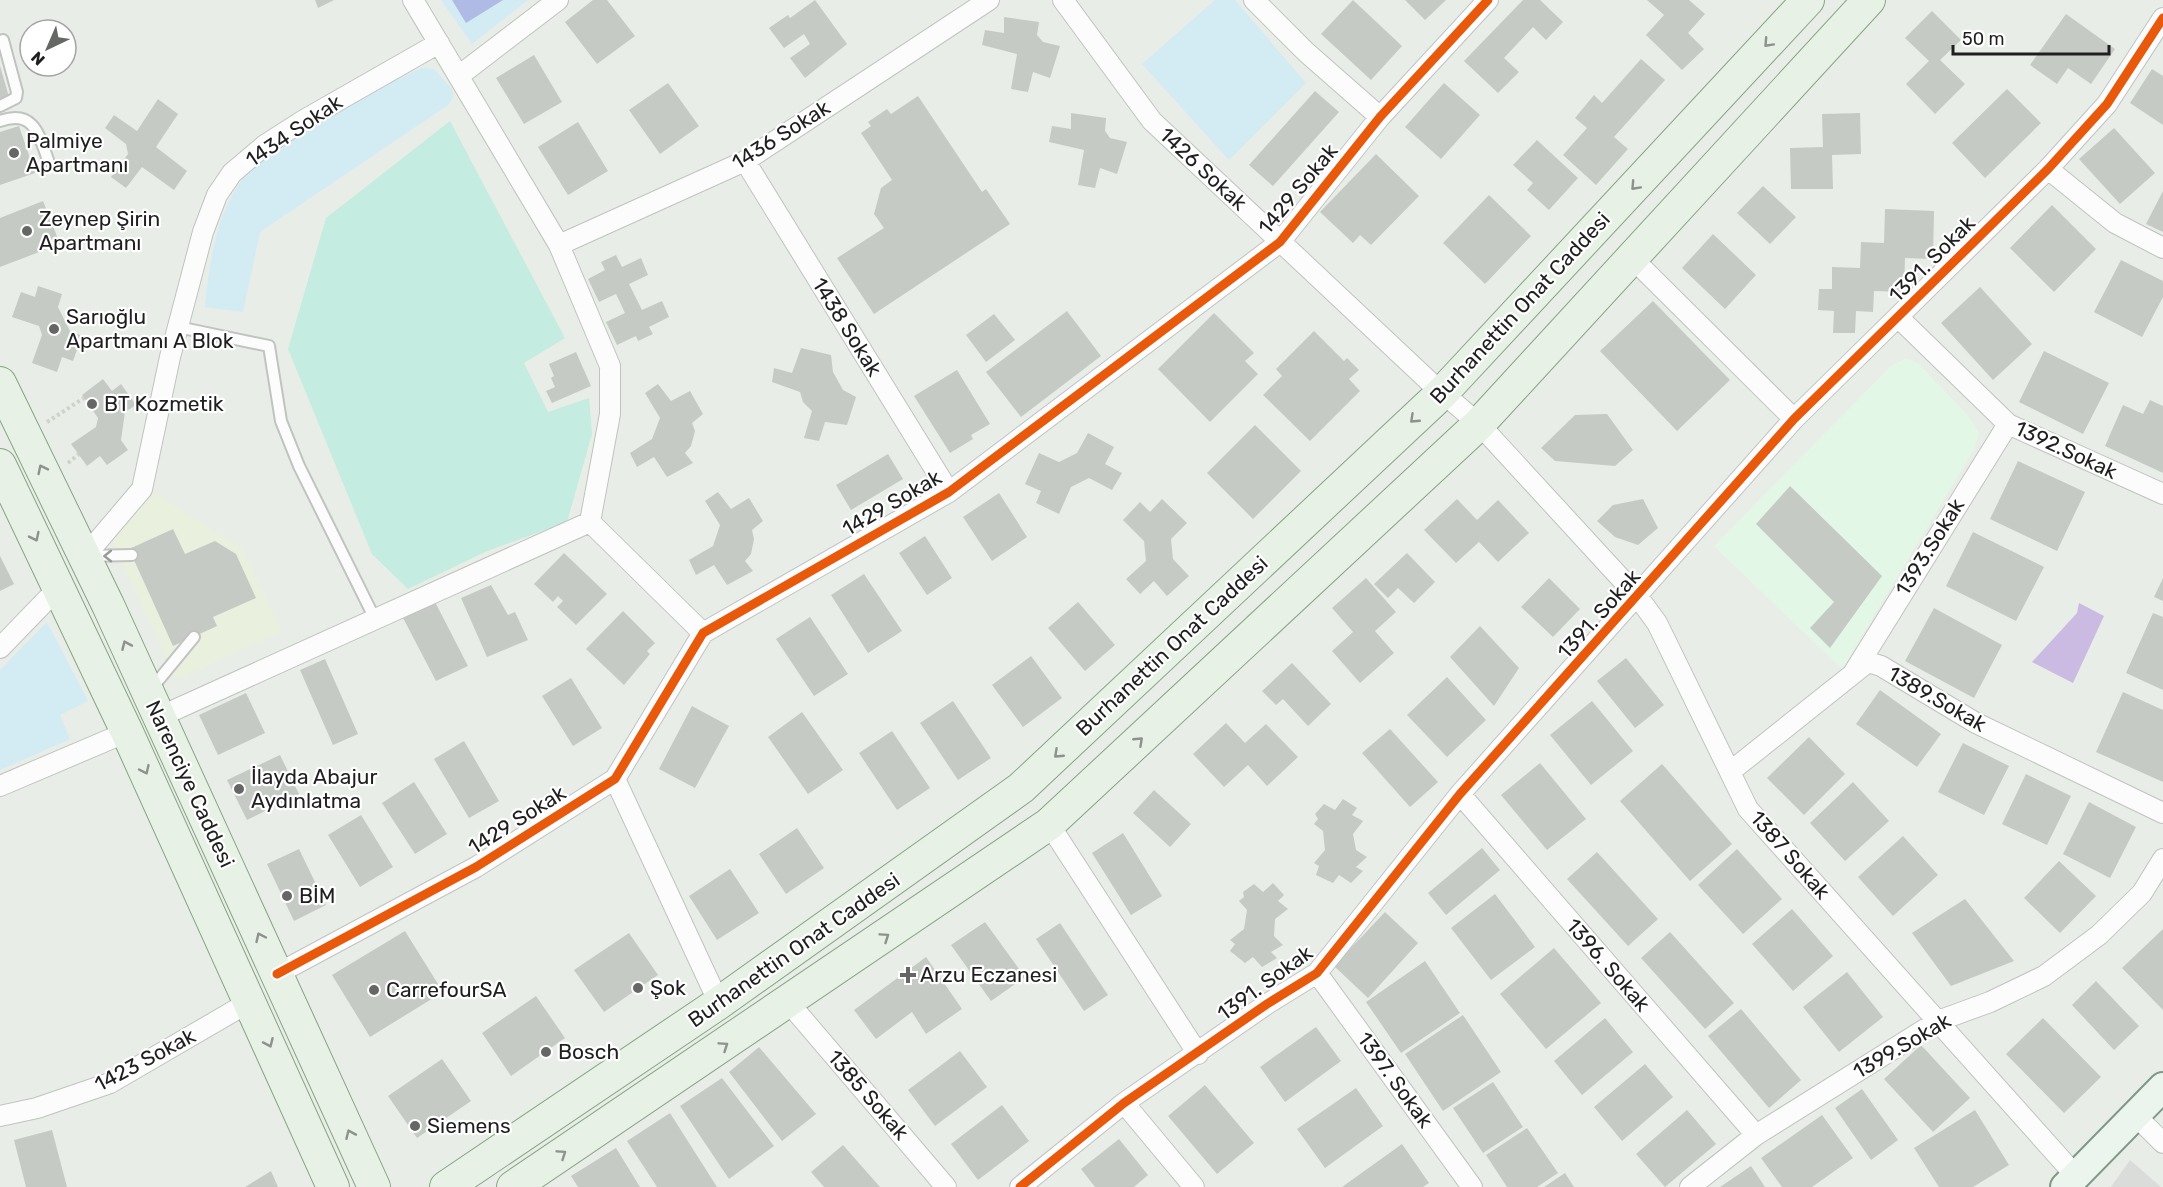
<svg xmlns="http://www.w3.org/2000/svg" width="2163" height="1187" font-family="Rubik,sans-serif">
  <rect width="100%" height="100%" fill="#e8ede8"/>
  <path fill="#e9f0dd" d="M154 493 242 548 282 631 176 680 112 541Z"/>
  <path fill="#e3f7e7" d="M1906 358 1919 364 1969 417 1979 433 1974 449 1842 669 1714 546 1891 366Z"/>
  <path fill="#c5ece0" d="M450 121 565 338 524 363 548 412 589 398 592 434 567 522 485 552 408 589 372 554 288 349 326 218Z"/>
  <path fill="#d3ebf3" d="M441 0H528L472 44Z
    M1215 0H1235L1306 83 1229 160 1142 64Z
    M422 68 434 69 452 89 453 98 448 105 260 232 243 312 205 307C210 250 221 189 268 152L391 82Z
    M47 622 88 701 60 715 70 739 0 770V670Z"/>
  <path fill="#afbae5" d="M452 0H503L466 23Z"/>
  <path fill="#dadcda" d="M2130 1160 2161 1187H2111Z"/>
  <path fill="#cbbae2" d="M2079 603 2104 616 2073 683 2032 662 2077 613Z"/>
  <path fill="#c6cac5" d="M315 0H334L318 8Z
    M593 0H607L635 36 597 64 565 22Z
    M815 0 847 44 805 78 790 58 810 44 804 34 784 48 769 28 788 15 790 18Z
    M1353 0 1402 46 1371 80 1321 34Z
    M1405 0H1446L1425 20Z
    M1523 0H1540L1563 22 1546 40 1533 27 1504 58 1519 72 1498 93 1464 61Z
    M1647 0H1689L1705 14 1688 33 1704 49 1682 70 1646 35 1664 15Z
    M1932 11 1961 40 1940 60 1965 84 1935 114 1906 84 1929 61 1905 38Z
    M2066 14 2115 49 2091 84 2068 68 2057 84 2030 65Z
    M1004 17 1039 22 1037 35 1043 42 1060 46 1050 78 1033 72 1028 92 1011 89 1017 54 982 45 985 30 1004 33Z
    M534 55 562 102 524 124 496 78Z
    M1641 59 1665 80 1614 137 1628 149 1596 185 1563 155 1587 128 1575 118 1594 95 1602 103Z
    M0 66 9 97 0 99Z
    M2152 69 2163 76V125L2130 103Z
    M668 83 699 126 660 154 629 110Z
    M1444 83 1480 115 1441 159 1405 127Z
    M2007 89 2041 123 1985 178 1952 143Z
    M1315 91 1339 112 1273 186 1249 165Z
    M918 96 982 192 986 189 1010 224 874 314 837 258 884 228 874 214 881 188 892 180 861 133 871 126 868 122 887 109 891 114Z
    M158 99 178 114 156 147 187 171 174 190 142 167 126 188 111 177 128 154 126 144 105 128 114 115 137 131Z
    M1071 113 1106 118 1105 131 1110 138 1127 142 1117 174 1100 168 1095 188 1078 185 1084 150 1049 142 1052 126 1071 129Z
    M1860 113 1861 154 1832 155 1833 189H1791L1790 148 1823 147 1822 114Z
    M578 122 608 171 568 195 538 147Z
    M19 126 35 173 0 185V132Z
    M2114 128 2155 173 2120 204 2079 159Z
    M1537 140 1578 178 1549 210 1527 190 1533 183 1513 165Z
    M1376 154 1419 196 1371 245 1360 235 1353 243 1320 212Z
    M1763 186 1796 217 1770 244 1737 213Z
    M2163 191V232L2146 224Z
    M1489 195 1531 236 1485 284 1443 243Z
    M43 201 60 244 0 267V218Z
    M2052 205 2096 249 2054 292 2010 248Z
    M1885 209 1934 211 1933 259 1905 258 1904 292 1874 291 1873 312 1856 311 1855 333H1833L1834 311 1818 310 1819 289H1832V267L1860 268 1861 242 1884 243Z
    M1713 234 1756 275 1725 309 1682 268Z
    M616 255 622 267 641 258 648 275 629 284 642 310 662 301 669 317 649 327 653 334 638 341 636 336 617 345 606 322 625 313 616 294 599 302 588 279 605 270 601 262Z
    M2121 260 2163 281V297L2142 337 2094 312Z
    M38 286 62 294 58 307 70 331 82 336 73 361 62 357 57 372 32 363 42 335 39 326 12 317 21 292 35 297Z
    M1980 287 2032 344 1993 380 1941 323Z
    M1653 301 1730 380 1677 431 1600 351Z
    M1067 311 1101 356 1021 417 986 372Z
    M1214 313 1254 353 1245 361 1258 374 1210 422 1158 369Z
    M994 314 1015 340 986 362 966 335Z
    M1314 331 1344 361 1347 358 1359 370 1349 379 1360 391 1310 441 1263 395 1282 376 1276 369Z
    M801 348 831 355 833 372 843 390 856 397 847 425 825 422 819 441 804 438 812 411 803 402 800 392 772 382 774 368 792 373Z
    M2044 351 2109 383 2083 434 2019 402Z
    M576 352 591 386 552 403 546 391 555 387 551 378 554 376 549 364Z
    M957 370 990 424 971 435 973 439 950 453 914 396Z
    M103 379 112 391 121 384 136 405 125 412 121 440 128 450 107 465 100 456 87 466 71 444 96 427 98 418 82 395Z
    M658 384 671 401 690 391 703 414 692 423 695 431 691 446 685 453 693 463 667 477 654 457 637 467 630 453 652 439 660 418 645 393Z
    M2150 400 2163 406V473L2105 446 2123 405 2143 414Z
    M1607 414 1633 450 1615 466 1555 461 1541 448 1575 415Z
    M1255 425 1301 471 1253 519 1207 473Z
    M1088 433 1114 447 1105 464 1122 473 1112 490 1089 478 1071 487 1059 514 1036 503 1041 491 1025 484 1039 453 1059 462 1077 453Z
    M888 454 903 479 851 510 836 485Z
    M2018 461 2085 492 2057 551 1990 519Z
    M1790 486 1882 576 1830 648 1810 628 1834 602 1756 524Z
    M718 492 731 509 749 498 763 521 752 530 754 539 751 554 745 561 753 571 727 585 714 565 696 575 689 560 713 546 720 525 705 501Z
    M999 493 1027 537 992 561 963 517Z
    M1162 499 1187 523 1171 539 1173 559 1189 576 1167 596 1154 581 1140 594 1126 579 1146 561 1144 541 1123 520 1140 502 1150 512Z
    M1457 499 1477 520 1498 500 1529 533 1498 562 1479 542 1456 563 1424 530Z
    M1643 499 1658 528 1638 545 1615 537 1597 521 1613 505Z
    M173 529 185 554 215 541 236 554 256 598 213 617 217 626 173 646 129 549Z
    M1973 532 2044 567 2016 621 1946 586Z
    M925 536 952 578 927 595 899 553Z
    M564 553 607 594 576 625 557 607 563 601 558 596 553 602 534 584Z
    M1407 553 1435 582 1414 603 1398 588 1388 598 1374 584Z
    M0 556 14 584 0 591Z
    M864 574 902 631 868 653 831 595Z
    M1366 578 1396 612 1375 631 1394 653 1360 683 1332 651 1353 632 1332 608Z
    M1549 578 1580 609 1553 637 1521 607Z
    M2163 578V601L2154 597Z
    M491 585 508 615 515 612 528 640 487 657 461 598Z
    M434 600 468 666 436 681 402 616Z
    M1078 602 1115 645 1085 671 1048 628Z
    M1934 608 2002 645 1974 698 1905 661Z
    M623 611 655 643 647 651 650 654 624 685 586 649Z
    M2153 613 2163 617V690L2126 673Z
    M810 617 848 674 814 696 776 639Z
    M1480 626 1519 668 1494 706 1450 657Z
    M1031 656 1062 698 1023 727 992 685Z
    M1626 658 1664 705 1635 728 1597 681Z
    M325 659 358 734 333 745 300 670Z
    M1292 663 1331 704 1308 726 1283 699 1276 705 1262 691Z
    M1447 677 1486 720 1447 757 1407 715Z
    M571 678 602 728 573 746 542 696Z
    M1880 690 1941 734 1917 767 1856 724Z
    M2123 692 2163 710V782L2096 752Z
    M246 693 265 733 218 755 199 715Z
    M953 701 991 758 958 780 920 723Z
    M1592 701 1633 751 1591 785 1550 735Z
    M692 706 729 726 695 788 659 769Z
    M802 712 843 770 808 794 768 737Z
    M1226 723 1245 743 1266 724 1298 757 1267 786 1248 765 1224 787 1193 754Z
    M1390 729 1438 782 1410 807 1362 753Z
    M892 731 930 788 897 810 859 753Z
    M1809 737 1845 774 1804 815 1767 778Z
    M464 741 499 801 469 818 434 759Z
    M1963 743 2009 766 1984 815 1938 792Z
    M280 755 299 794 247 820 227 780Z
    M1540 763 1586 819 1547 850 1501 795Z
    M1662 764 1732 844 1690 881 1620 801Z
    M2026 774 2071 796 2047 845 2002 824Z
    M414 782 447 834 415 854 382 803Z
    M1853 782 1889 821 1845 861 1810 823Z
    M1154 790 1191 824 1170 847 1133 813Z
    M1343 799 1357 808 1352 815 1363 821 1353 834 1356 850 1367 857 1356 867 1363 871 1351 883 1339 875 1333 883 1316 875 1319 866 1314 863 1325 850 1323 831 1314 824 1318 819 1315 814 1324 804 1335 810Z
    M2089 802 2136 827 2110 878 2063 854Z
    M361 815 393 867 360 887 328 835Z
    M797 828 824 868 786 894 759 854Z
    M1123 833 1162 896 1131 915 1092 853Z
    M1903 836 1938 875 1893 916 1858 877Z
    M1482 848 1500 870 1446 915 1428 893Z
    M299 849 326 905 294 921 267 864Z
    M1737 849 1782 899 1743 934 1698 885Z
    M1597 852 1658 919 1628 946 1567 879Z
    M2059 861 2096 896 2060 933 2024 898Z
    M730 869 759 913 717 940 689 896Z
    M1273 883 1284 895 1278 901 1288 909 1275 919 1274 936 1283 945 1271 952 1277 958 1262 967 1253 957 1245 963 1230 951 1235 944 1230 940 1244 929 1247 910 1239 901 1244 897 1243 892 1254 884 1263 892Z
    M1495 894 1535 947 1491 980 1451 928Z
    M1965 899 2014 961 1951 986 1912 933Z
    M1792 909 1833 956 1793 991 1752 944Z
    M1385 912 1418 943 1368 998 1334 966Z
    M985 922 1025 977 991 1001 951 945Z
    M1060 923 1108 995 1084 1011 1036 939Z
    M2163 929V1010L2122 968Z
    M405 931 443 992 370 1037 332 975Z
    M1670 932 1734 1003 1705 1029 1641 958Z
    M629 933 658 975 604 1012 574 970Z
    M1554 948 1601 1003 1546 1049 1500 994Z
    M926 957 962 1009 926 1034 912 1012 876 1039 854 1010Z
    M1425 961 1460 1013 1401 1053 1366 1002Z
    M1847 972 1883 1017 1839 1052 1803 1007Z
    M2096 981 2139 1026 2114 1050 2072 1005Z
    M536 996 565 1038 511 1076 482 1033Z
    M1741 1009 1801 1080 1769 1108 1708 1036Z
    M1463 1015 1501 1072 1443 1111 1405 1054Z
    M1605 1018 1633 1052 1582 1095 1554 1061Z
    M2043 1018 2101 1077 2064 1113 2006 1054Z
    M1316 1027 1341 1061 1285 1102 1260 1067Z
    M1921 1045 1970 1098 1933 1132 1884 1079Z
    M759 1047 816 1114 782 1141 729 1072Z
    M960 1051 987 1087 935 1126 908 1090Z
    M442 1059 471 1101 417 1138 388 1096Z
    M1645 1064 1673 1097 1622 1141 1594 1107Z
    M722 1078 774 1146 729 1179 680 1106Z
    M1493 1082 1523 1127 1483 1153 1453 1108Z
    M1205 1085 1254 1143 1217 1174 1168 1116Z
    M1356 1088 1383 1126 1325 1168 1297 1129Z
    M1862 1089 1898 1140 1871 1160 1835 1108Z
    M1002 1105 1029 1141 978 1180 951 1144Z
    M1687 1110 1716 1144 1665 1187 1636 1154Z
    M1975 1110 2009 1165 1973 1187H1939L1914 1148Z
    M670 1113 717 1187H657L627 1141Z
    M1822 1115 1853 1158 1812 1187H1782L1761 1158Z
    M1527 1128 1558 1173 1537 1187H1507L1486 1155Z
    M52 1130 67 1187H26L14 1140Z
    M1119 1139 1148 1175 1134 1187H1095L1081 1169Z
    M1402 1144 1429 1183 1423 1187H1342Z
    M843 1145 880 1187H824L811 1172Z
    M616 1148 640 1187H578L571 1176Z
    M1751 1166 1765 1187H1720Z
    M271 1171 278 1187H245Z
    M1565 1173 1574 1187H1544Z"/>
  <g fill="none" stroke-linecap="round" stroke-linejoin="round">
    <defs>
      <path id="service" d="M0 106 16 98 17 92 3 40
        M0 121C34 109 39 135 48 160
        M178 327 269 346 281 421 299 466 375 619
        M87 556 132 555
        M152 688 194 637"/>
      <path id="minor" d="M413 0 559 245 610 366V414L590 522 703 633
        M1063 0 1152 121 1431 383 1479 424 1638 597 1657 623 1748 809 2075 1175
        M1254 0 1306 52 1380 117
        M460 75 558 0
        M745 161 949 492
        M2048 169 2115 223 2163 248
        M559 245 745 161 989 0
        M1632 258 1794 419
        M1899 318 2008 424 2163 494
        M85 556 142 489 170 357 203 232 217 195 232 173 265 145 304 120 439 43
        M0 648 60 586
        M1854 672 2008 424
        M159 717 590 522
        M1731 771 1868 662 1881 666 1976 723 2163 813
        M615 779 719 1003
        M0 786 127 732
        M1460 794 1756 1135
        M1049 824 1198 1054
        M1317 973 1472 1187
        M277 974 476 867 615 779 703 633 949 492 1280 242 1380 117 1488 0
        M789 1003 946 1187
        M1124 1103 1194 1187
        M2134 1114 2163 1143
        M0 1116 37 1108 110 1083 251 1001
        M1020 1187 1124 1103 1267 1004 1317 973 1460 794 1794 419 2048 169 2107 104 2163 18
        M1690 1187 1756 1135 1938 1021 1990 1002 2044 976 2099 935 2142 893 2163 859"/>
      <path id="secondary" d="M2065 1187 2163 1087"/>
      <path id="primary" d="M0 383 108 605 374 1187
        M0 465 127 732 333 1187
        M446 1187 719 1003 1021 788 1442 393 1808 0
        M513 1187 1049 824 1479 424 1869 0"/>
    </defs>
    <use href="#service" stroke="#c0c3c0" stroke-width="14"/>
    <use href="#minor" stroke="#c0c3c0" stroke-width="22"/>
    <use href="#secondary" stroke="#7e9986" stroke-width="32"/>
    <use href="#primary" stroke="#87a484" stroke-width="34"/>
    <path stroke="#ced3c3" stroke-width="4" stroke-dasharray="3 3" stroke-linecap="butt" d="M47 422 84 398
      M68 463 79 454"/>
    <use href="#service" stroke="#fcfcfc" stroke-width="10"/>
    <use href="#minor" stroke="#fcfcfc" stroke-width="20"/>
    <use href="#secondary" stroke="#ebf4ed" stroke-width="28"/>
    <use href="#primary" stroke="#e7f1e5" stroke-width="32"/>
    <defs>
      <path id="cycleway" d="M277 974 476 867 615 779 703 633 949 492 1280 242 1380 117 1488 0
        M1020 1187 1124 1103 1267 1004 1317 973 1460 794 1794 419 2048 169 2107 104 2163 18"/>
    </defs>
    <use href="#cycleway" stroke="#fff" stroke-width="13"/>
    <use href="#cycleway" stroke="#e8590c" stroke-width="9"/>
  </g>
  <defs><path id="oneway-chevron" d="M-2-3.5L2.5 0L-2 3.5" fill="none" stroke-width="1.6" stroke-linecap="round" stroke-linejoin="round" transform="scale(1.5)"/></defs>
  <g stroke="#8d928c">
    <use href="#oneway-chevron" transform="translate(1768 43) rotate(133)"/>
    <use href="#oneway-chevron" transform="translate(1635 186) rotate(133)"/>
    <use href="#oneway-chevron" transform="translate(1414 419) rotate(137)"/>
    <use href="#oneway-chevron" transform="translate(42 469) rotate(-116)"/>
    <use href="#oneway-chevron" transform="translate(35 537) rotate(64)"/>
    <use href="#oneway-chevron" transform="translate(126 645) rotate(-114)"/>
    <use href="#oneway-chevron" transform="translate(1139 741) rotate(-43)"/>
    <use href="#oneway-chevron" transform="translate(1058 754) rotate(137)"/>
    <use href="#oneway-chevron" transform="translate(145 770) rotate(65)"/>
    <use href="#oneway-chevron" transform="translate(260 937) rotate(-115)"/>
    <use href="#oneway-chevron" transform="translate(885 937) rotate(-34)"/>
    <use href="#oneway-chevron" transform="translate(269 1043) rotate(66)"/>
    <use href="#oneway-chevron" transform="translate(724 1046) rotate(-34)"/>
    <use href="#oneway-chevron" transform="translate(350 1134) rotate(-114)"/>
    <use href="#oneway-chevron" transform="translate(562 1154) rotate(-34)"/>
  </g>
  <use stroke="#999" href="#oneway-chevron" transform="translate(108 556) rotate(179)"/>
  <g fill="#656765" stroke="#fff" stroke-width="2">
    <circle cx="14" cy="153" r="6"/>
    <circle cx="27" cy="231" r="6"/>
    <circle cx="54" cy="329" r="6"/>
    <circle cx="92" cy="404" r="6"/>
    <circle cx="239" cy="789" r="6"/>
    <circle cx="287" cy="896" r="6"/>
    <path d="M905 966h6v6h6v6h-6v6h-6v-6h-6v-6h6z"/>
    <circle cx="638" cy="988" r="6"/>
    <circle cx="374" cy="990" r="6"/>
    <circle cx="546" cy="1052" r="6"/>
    <circle cx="415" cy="1126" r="6"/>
  </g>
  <g text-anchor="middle" stroke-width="4.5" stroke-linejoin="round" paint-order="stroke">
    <g font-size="21" fill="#1f1f1f" stroke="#fff">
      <text transform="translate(294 131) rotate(-34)" y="7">1434 Sokak</text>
      <text transform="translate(781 135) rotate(-32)" y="7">1436 Sokak</text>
      <text transform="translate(1203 169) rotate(43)" y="7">1426 Sokak</text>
      <text transform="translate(1298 189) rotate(-50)" y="7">1429 Sokak</text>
      <text transform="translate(1932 259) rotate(-45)" y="7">1391. Sokak</text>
      <text transform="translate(1520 308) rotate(-47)" y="7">Burhanettin Onat Caddesi</text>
      <text transform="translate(847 327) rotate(58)" y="7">1438 Sokak</text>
      <text transform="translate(2066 450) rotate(25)" y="7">1392.Sokak</text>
      <text transform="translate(892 503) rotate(-30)" y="7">1429 Sokak</text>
      <text transform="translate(1930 547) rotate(-58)" y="7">1393.Sokak</text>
      <text transform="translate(1599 614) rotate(-48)" y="7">1391. Sokak</text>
      <text transform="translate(1172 646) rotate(-43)" y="7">Burhanettin Onat Caddesi</text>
      <text transform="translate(1937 699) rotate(30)" y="7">1389.Sokak</text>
      <text transform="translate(190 784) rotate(65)" y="7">Narenciye Caddesi</text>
      <text transform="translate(517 820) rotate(-32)" y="7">1429 Sokak</text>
      <text transform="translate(1790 855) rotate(49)" y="7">1387 Sokak</text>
      <text transform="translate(794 950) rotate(-35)" y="7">Burhanettin Onat Caddesi</text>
      <text transform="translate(1608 965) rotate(49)" y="7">1396. Sokak</text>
      <text transform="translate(1265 983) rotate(-36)" y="7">1391. Sokak</text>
      <text transform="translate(1902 1046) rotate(-30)" y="7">1399.Sokak</text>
      <text transform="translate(145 1060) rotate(-28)" y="7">1423 Sokak</text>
      <text transform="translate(1395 1080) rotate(54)" y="7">1397. Sokak</text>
      <text transform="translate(868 1095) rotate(49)" y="7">1385 Sokak</text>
    </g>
    <g font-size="21" fill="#1f1f1f" stroke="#fff" text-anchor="start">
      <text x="26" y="148">Palmiye<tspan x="26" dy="24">Apartmanı</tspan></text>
      <text x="39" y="226">Zeynep Şirin<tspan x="39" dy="24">Apartmanı</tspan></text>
      <text x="66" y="324">Sarıoğlu<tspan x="66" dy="24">Apartmanı A Blok</tspan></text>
      <text x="104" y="411">BT Kozmetik</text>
      <text x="251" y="784">İlayda Abajur<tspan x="251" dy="24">Aydınlatma</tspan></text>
      <text x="299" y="903">BİM</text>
      <text x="920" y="982">Arzu Eczanesi</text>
      <text x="650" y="995">Şok</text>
      <text x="386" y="997">CarrefourSA</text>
      <text x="558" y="1059">Bosch</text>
      <text x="427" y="1133">Siemens</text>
    </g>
  </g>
  <g transform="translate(48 48) rotate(224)"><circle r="28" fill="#ffffff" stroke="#a5a5a5" stroke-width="1.5"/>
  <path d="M0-4.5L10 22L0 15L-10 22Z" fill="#656765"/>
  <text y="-9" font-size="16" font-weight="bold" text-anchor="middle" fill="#1f1f1f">N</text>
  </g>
  <path d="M1953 45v9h156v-9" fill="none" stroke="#1f1f1f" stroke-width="3"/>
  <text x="1962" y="45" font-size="18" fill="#1f1f1f" stroke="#ffffff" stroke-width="4.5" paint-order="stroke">50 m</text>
</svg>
